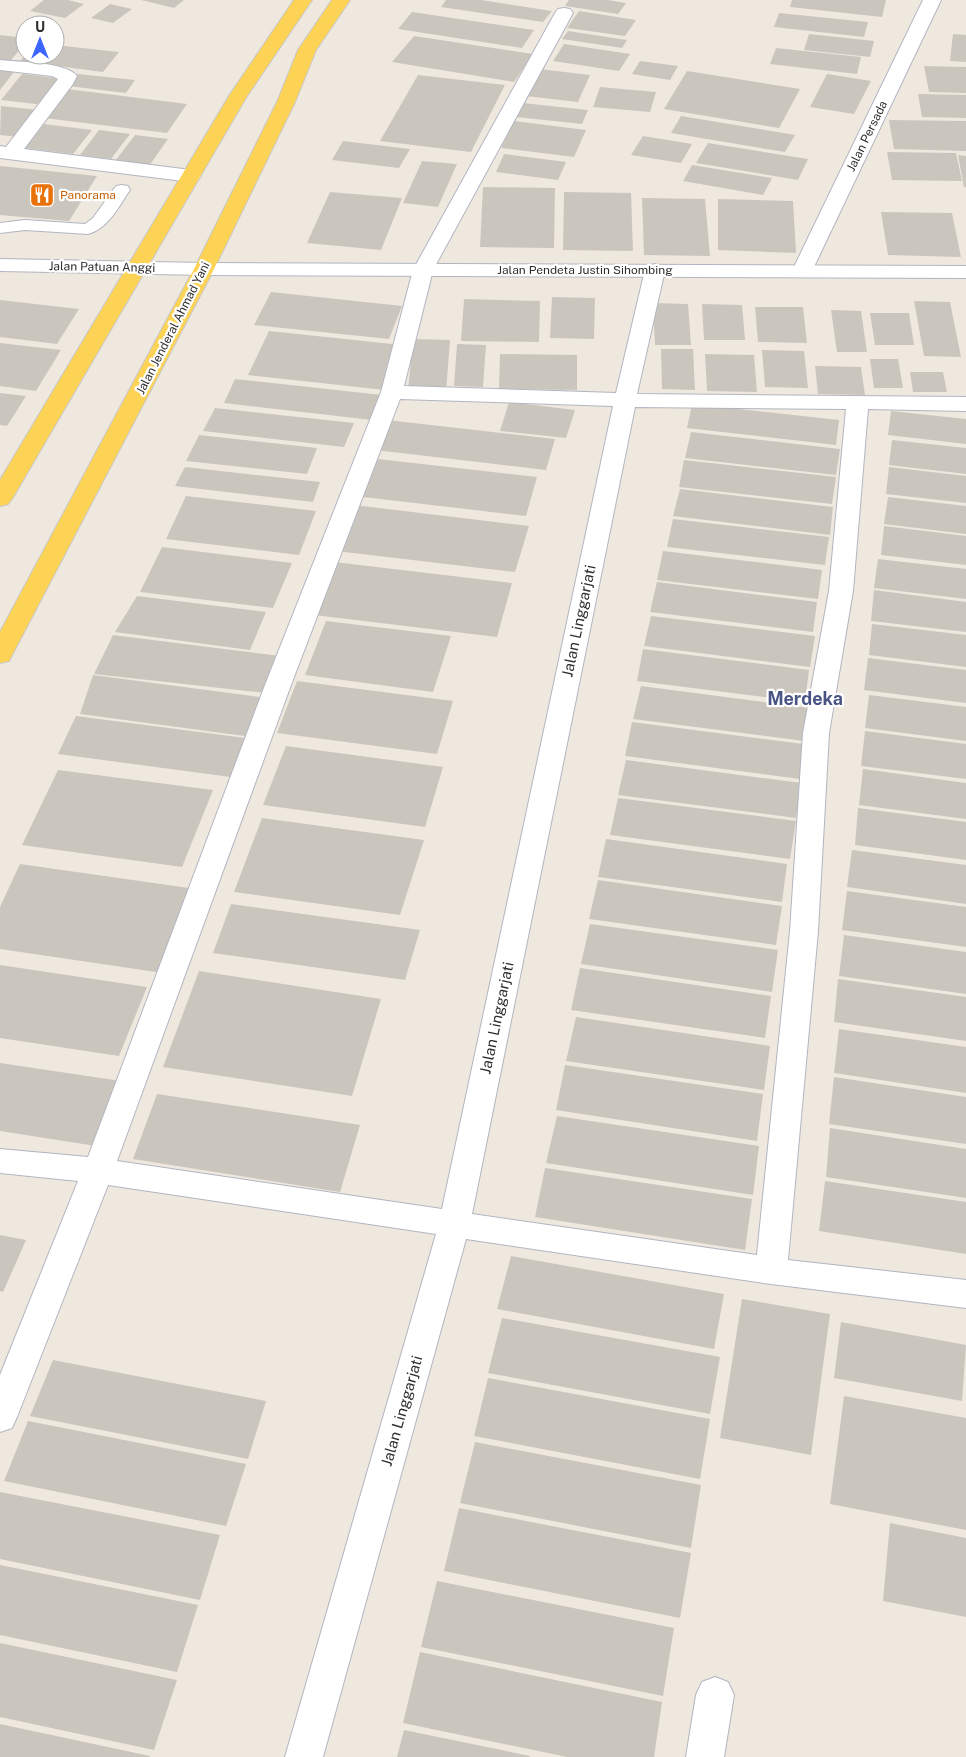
<svg xmlns="http://www.w3.org/2000/svg" width="966" height="1757" font-family="'Public Sans',sans-serif">
  <rect width="100%" height="100%" fill="#efe8df"/>
  <path fill="#cbc6bd" d="M44 0H68L84 4 65 18 30 11Z
    M141 0H184L174 8Z
    M446 0H481L552 11 543 22 441 7Z
    M569 0H608L626 3 618 14 565 6Z
    M792 0H886L882 17 790 7Z
    M110 4 132 9 113 23 91 18Z
    M579 11 636 20 625 36 567 28Z
    M412 12 534 30 522 48 398 29Z
    M779 13 868 22 864 37 774 27Z
    M568 31 627 40 622 48 562 39Z
    M809 34 874 41 870 57 804 50Z
    M953 34 966 35V62L950 61Z
    M0 35 25 38V44L10 61 0 60Z
    M414 36 533 54 514 82 392 62Z
    M564 44 630 54 619 71 553 61Z
    M55 45 119 52 103 72 20 61 25 55H55Z
    M776 48 861 57 857 74 770 64Z
    M640 61 678 66 670 80 632 74Z
    M924 66 966 67V93L929 92Z
    M539 69 590 75 578 102 526 96Z
    M0 70 14 72 0 90Z
    M687 71 800 89 779 128 664 109Z
    M22 74 64 79 44 105 1 100Z
    M78 74 135 80 126 93 68 86Z
    M827 74 871 81 854 114 810 107Z
    M418 75 505 85 471 152 380 141Z
    M600 87 656 92 650 112 593 107Z
    M67 89 187 104 167 133 44 118Z
    M918 94 966 95V118L922 117Z
    M523 103 588 110 582 124 516 117Z
    M1 106 38 110 18 137 0 135Z
    M681 116 795 135 785 152 671 133Z
    M889 120 966 121V151L894 149Z
    M514 121 586 130 574 157 501 148Z
    M44 124 92 130 73 154 25 148Z
    M99 130 130 134 111 159 80 155Z
    M135 135 168 139 149 166 115 161Z
    M643 136 692 144 681 163 631 155Z
    M343 141 410 149 399 168 332 160Z
    M708 143 808 159 798 180 696 163Z
    M887 152 956 153 962 181 892 180Z
    M504 154 566 162 558 180 496 172Z
    M958 155 966 156V187H964Z
    M422 161 457 164 438 207 403 203Z
    M692 165 772 178 763 195 683 181Z
    M0 166 97 176 69 221 0 215Z
    M483 187 555 188 554 248 480 247Z
    M330 192 402 198 381 250 307 243Z
    M564 192 631 193 633 251 563 250Z
    M642 198 705 199 710 256 644 255Z
    M718 199 793 201 796 253 718 250Z
    M881 212 952 213 961 257 888 255Z
    M271 292 402 306 389 339 254 325Z
    M552 297 595 298 594 339 550 338Z
    M464 299 540 301 539 342 461 341Z
    M0 300 79 309 57 344 0 337Z
    M914 301 950 302 961 357 924 356Z
    M653 303 688 304 691 345H655Z
    M702 304 742 305 745 340H704Z
    M755 307H803L807 343 758 342Z
    M831 310 861 311 867 352H837Z
    M870 313H909L914 345H875Z
    M269 331 402 345 385 390 248 375Z
    M413 339 450 340 446 392 408 391Z
    M0 343 61 350 36 391 0 386Z
    M457 344 486 345 483 387 454 386Z
    M661 349H693L695 390 662 389Z
    M762 350 804 351 808 388 765 387Z
    M500 354 577 355V390L499 389Z
    M705 354 754 355 757 392 707 391Z
    M870 359H898L903 388H874Z
    M815 366 861 367 865 395 818 394Z
    M910 372H943L947 392H913Z
    M235 379 382 395 372 420 224 403Z
    M0 393 26 396 7 426 0 425Z
    M509 402 575 410 566 438 500 431Z
    M692 404 839 420 836 445 687 428Z
    M215 408 354 423 344 447 203 431Z
    M891 411 966 419V444L888 435Z
    M387 420 555 439 546 470 375 450Z
    M691 432 840 449 836 475 685 458Z
    M199 435 317 448 307 474 186 461Z
    M892 440 966 448V474L889 465Z
    M378 459 537 477 526 516 363 497Z
    M684 460 836 477 832 504 679 487Z
    M185 467 320 482 313 502 175 486Z
    M889 467 966 476V503L886 494Z
    M680 489 833 507 830 535 673 516Z
    M186 496 316 511 299 555 166 539Z
    M888 497 966 506V534L884 524Z
    M354 505 529 526 515 572 336 551Z
    M673 519 829 537 825 565 667 547Z
    M884 526 966 536V565L881 555Z
    M162 547 292 563 273 608 140 592Z
    M663 551 822 570 818 599 657 580Z
    M878 559 966 569V599L874 588Z
    M334 562 512 583 497 637 314 615Z
    M657 582 817 602 813 632 650 612Z
    M874 590 966 602V632L871 621Z
    M137 596 266 612 250 650 115 632Z
    M651 616 815 636 810 667 644 646Z
    M326 621 451 636 433 692 305 675Z
    M872 624 966 635V667L869 655Z
    M113 635 280 656 266 693 94 674Z
    M643 649 809 670 805 702 637 681Z
    M868 658 966 670V703L864 690Z
    M93 675 267 698 252 737 80 714Z
    M297 681 453 701 437 754 277 733Z
    M641 686 810 708 804 741 633 719Z
    M869 695 966 707V741L865 728Z
    M76 716 253 739 238 778 58 754Z
    M632 722 804 744 800 779 625 756Z
    M865 731 966 744V779L861 766Z
    M286 746 443 767 425 827 263 805Z
    M626 760 801 783 796 818 618 795Z
    M863 769 966 783V819L859 805Z
    M58 770 213 790 182 867 22 845Z
    M618 798 796 821 790 859 610 835Z
    M858 808 966 822V860L855 845Z
    M262 818 424 840 400 915 234 892Z
    M606 839 787 864 782 902 598 877Z
    M852 850 966 865V904L847 887Z
    M20 864 196 889 163 973 0 949V907Z
    M598 880 782 906 776 945 589 919Z
    M847 891 966 907V947L842 930Z
    M231 904 420 930 405 980 213 953Z
    M590 924 778 950 772 992 581 964Z
    M844 935 966 952V994L839 976Z
    M0 965 147 987 119 1056 0 1038Z
    M580 968 771 996 765 1038 571 1010Z
    M199 971 381 999 352 1096 163 1067Z
    M838 979 966 997V1041L834 1022Z
    M576 1017 770 1046 764 1090 566 1061Z
    M839 1029 966 1047V1093L834 1073Z
    M0 1063 121 1081 96 1146 0 1131Z
    M565 1065 763 1094 757 1141 556 1110Z
    M834 1077 966 1097V1144L829 1124Z
    M157 1094 360 1125 340 1192 133 1159Z
    M557 1116 759 1146 753 1195 546 1163Z
    M830 1128 966 1149V1198L826 1177Z
    M545 1168 752 1199 745 1250 535 1217Z
    M825 1181 966 1202V1254L819 1231Z
    M0 1235 26 1240 3 1292 0 1291Z
    M511 1256 724 1294 714 1349 497 1309Z
    M742 1299 830 1314 811 1455 720 1438Z
    M502 1318 720 1357 710 1414 488 1373Z
    M841 1322 966 1345 962 1401 834 1378Z
    M53 1360 266 1401 248 1459 30 1416Z
    M488 1378 710 1419 700 1479 474 1436Z
    M844 1396 966 1418V1530L830 1504Z
    M28 1421 246 1464 226 1526 4 1481Z
    M475 1442 701 1485 691 1548 460 1503Z
    M0 1492 220 1535 200 1600 0 1559Z
    M459 1508 691 1553 680 1618 444 1571Z
    M890 1523 966 1538V1617L883 1601Z
    M0 1565 198 1605 177 1672 0 1635Z
    M437 1581 674 1628 663 1696 421 1647Z
    M0 1643 177 1680 154 1750 0 1717Z
    M420 1652 662 1702 654 1757H567L403 1723Z
    M0 1724 150 1756V1757H0Z
    M404 1730 530 1756V1757H397Z"/>
  <g fill="none" stroke-linecap="round" stroke-linejoin="round">
    <defs>
      <path id="service" d="M122 185 128 186 130 190C119 206 108 229 88 234L25 230 0 233V223L25 220 85 224 93 218 116 186Z"/>
      <path id="minor" d="M923 0H941L812 271 809 275 802 277 795 275 792 271Z
        M564 8 570 9 573 13 433 270 404 386 616 393 645 270 648 266 655 264 662 266 665 270 637 394 966 397V411L868 409 853 591 829 733 818 931 788 1260 966 1280V1308L771 1284 466 1239 323 1757H285L436 1234 108 1185 17 1417 12 1428 0 1432V1375L78 1181 0 1173V1149L88 1157 265 685 381 392 413 270 555 13 558 9ZM400 399 613 406 442 1209 117 1161 291 685ZM635 407 846 409 829 591 803 733 790 931 757 1255 472 1214Z
        M0 60C17 62 67 62 77 76L73 84 24 149 191 170 198 172 201 176 198 180 191 182 0 158V146L6 147 58 79 52 76 0 70Z
        M715 1677 728 1682 734 1695 724 1757H686L696 1695 702 1682Z"/>
      <path id="tertiary" d="M0 259 204 263 966 266V278L204 275 0 271Z"/>
      <path id="primary" d="M294 0H312L247 96 12 499 8 504 0 506V480L229 96Z
        M332 0H350L316 50 295 102 214 269 12 655 9 661 0 663V632L194 269 277 102 298 50Z"/>
    </defs>
    <use href="#service" stroke="#b2b5c1" stroke-width="2"/>
    <use href="#minor" stroke="#b2b5c1" stroke-width="2"/>
    <use href="#tertiary" stroke="#b2b5c1" stroke-width="2"/>
    <use href="#primary" stroke="#c8c8c8" stroke-width="2"/>
    <use href="#service" fill="#fff" fill-rule="evenodd"/>
    <use href="#minor" fill="#fff" fill-rule="evenodd"/>
    <use href="#tertiary" fill="#fff" fill-rule="evenodd"/>
    <use href="#primary" fill="#fdd356" fill-rule="evenodd"/>
  </g>
  <defs>
    <symbol id="restaurant-square" viewBox="-11 -11 22 22"><rect x="-9" y="-9" width="18" height="18" rx="4" fill="#e8710a" stroke="#fff"/><path d="M-5-6h1v4h1v-4h1v4h1v-4h1v5L-1.5 .5V6h-2V.5L-5-1ZM5-6V6H3V1.5H1.5Q1.5-4 5-6Z" fill="#fff"/></symbol>
  </defs>
  <g fill-rule="evenodd">
    <use href="#restaurant-square" x="28" y="181" width="28" height="28"/>
  </g>
  <g text-anchor="middle" stroke-width="4.5" stroke-linejoin="round" paint-order="stroke">
    <g font-size="12" fill="#2d2d2d" stroke="#fff">
      <text transform="translate(867 136) rotate(-64)" y="4">Jalan Persada</text>
      <text transform="translate(102 267) rotate(1)" y="4">Jalan Patuan Anggi</text>
      <text x="585" y="274">Jalan Pendeta Justin Sihombing</text>
      <text transform="translate(173 328) rotate(-63)" y="4">Jalan Jenderal Ahmad Yani</text>
    </g>
    <g font-size="12" fill="#c56008" stroke="#fff" text-anchor="start">
      <text x="60" y="199">Panorama</text>
    </g>
    <g font-size="15" fill="#2d2d2d" stroke="#fff">
      <text transform="translate(579 621) rotate(-78)" y="5">Jalan Linggarjati</text>
      <text transform="translate(497 1018) rotate(-78)" y="5">Jalan Linggarjati</text>
      <text transform="translate(402 1411) rotate(-74)" y="5">Jalan Linggarjati</text>
    </g>
    <g font-size="18" font-weight="bold" fill="#485483" stroke="#fff">
      <text x="805" y="705">Merdeka</text>
    </g>
  </g>
  <g transform="translate(40 40)"><circle r="24" fill="#ffffff" stroke="#ababab"/>
  <path d="M0-4L9 19L0 12L-9 19Z" fill="#3c64ff"/>
  <text y="-8" font-size="14" font-weight="bold" text-anchor="middle" fill="#2d2d2d">U</text>
  </g>
</svg>
